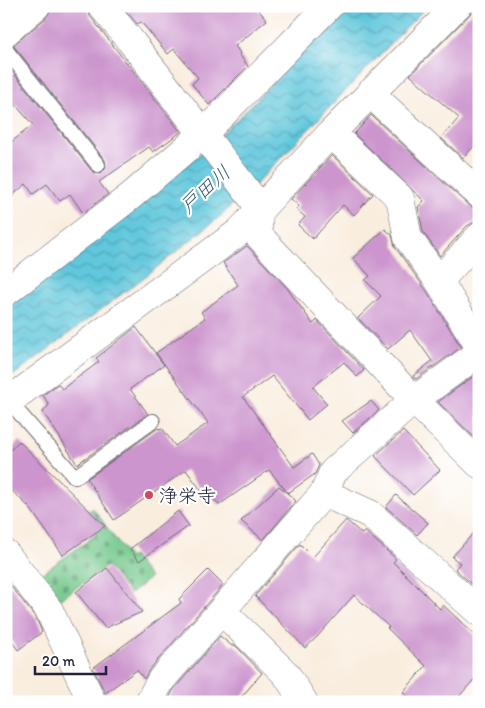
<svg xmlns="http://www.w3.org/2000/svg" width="485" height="708" font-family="Itim,'Klee One',sans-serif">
  <defs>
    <pattern id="cemetery-stones" width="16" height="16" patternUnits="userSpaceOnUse" patternTransform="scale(1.25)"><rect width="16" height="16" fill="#75c88c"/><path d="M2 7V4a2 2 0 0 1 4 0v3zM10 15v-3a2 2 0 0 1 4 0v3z" fill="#60a274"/></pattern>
    <pattern id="water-waves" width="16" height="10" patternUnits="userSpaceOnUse" patternTransform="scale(1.25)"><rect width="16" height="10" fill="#60c7dc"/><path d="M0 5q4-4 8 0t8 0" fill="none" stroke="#4fa1b4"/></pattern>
  </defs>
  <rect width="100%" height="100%" fill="#fff"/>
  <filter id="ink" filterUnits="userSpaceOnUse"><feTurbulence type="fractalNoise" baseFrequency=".02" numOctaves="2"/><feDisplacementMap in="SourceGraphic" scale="10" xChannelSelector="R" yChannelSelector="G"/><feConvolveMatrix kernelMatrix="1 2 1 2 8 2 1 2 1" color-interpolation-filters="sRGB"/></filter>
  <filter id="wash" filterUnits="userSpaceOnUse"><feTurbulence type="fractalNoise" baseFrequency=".0096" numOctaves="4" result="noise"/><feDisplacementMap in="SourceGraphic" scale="20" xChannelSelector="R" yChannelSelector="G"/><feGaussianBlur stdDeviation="1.12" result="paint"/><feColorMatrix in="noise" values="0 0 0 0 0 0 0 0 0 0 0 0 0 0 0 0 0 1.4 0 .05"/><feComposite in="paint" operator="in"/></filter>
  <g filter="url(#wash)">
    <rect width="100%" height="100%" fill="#f9edde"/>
    <path fill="url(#cemetery-stones)" stroke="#4c7564" d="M93 508 129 558 133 556 150 578 130 594 107 566 52 605 34 579 96 535 82 516Z"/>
    <path fill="url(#water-waves)" stroke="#41748c" d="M344 6H427L253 187 240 196 223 214 151 272 6 381V305C81 249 158 194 226 130 268 91 303 46 344 6Z"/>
    <g id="blocks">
      <path fill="#cc95cd" d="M53 6H87L90 16 181 132 153 152 149 147 99 182 108 194 83 213 70 194 60 201 47 184 33 194 26 184 6 201V146L33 125 6 94V64L91 170 95 173 100 174 106 168 105 160 13 45 46 18Z
        M122 6H255L267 20 235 46 240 53 239 54 248 66 209 105 192 84 198 78 174 49 168 54 141 22 137 24Z
        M478 6 479 141 463 158 441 138 459 118 410 75Z
        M371 115 468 205 479 209V222H474L467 226 440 256 423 232 418 207 424 201 354 134Z
        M332 155 373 194 354 215 343 205 313 239 298 225 305 217 296 209 299 206 291 199Z
        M385 229 392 235 395 247 426 290 461 347 416 379 413 376 432 361 410 330 388 349 358 318 381 296 365 280 370 276 353 258Z
        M247 246 287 288 313 324 317 320 364 370 357 377 344 362 313 387 327 404 308 420 272 376 243 397 294 467 312 454 319 465 315 474 288 493 269 470 219 505 213 498 209 501 186 470 114 520 87 479 158 428 159 429 162 428 175 446 208 423 156 353 205 318 201 312 238 285 223 263Z
        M136 327 164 365 130 389 148 414 77 464 43 412 49 405 43 395 58 384 62 389 99 362 96 358Z
        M479 372V442L438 402Z
        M371 401 379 410 353 433 342 421Z
        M403 431 440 470 413 495 375 456Z
        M19 441 105 526 63 555 29 507 6 485V455Z
        M279 486 296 501 263 540 241 521Z
        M396 495 428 523 417 535 386 507Z
        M178 511 189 526 139 561 130 549Z
        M346 520 362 534 365 531 396 559 393 562 440 609 443 605 479 639V674L454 702H414L403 692 426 666 387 628 389 627 354 595 317 637 305 648 255 596 300 544 313 557Z
        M479 527V591L455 569 460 563 452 557Z
        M107 568 142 612 105 628 76 592Z
        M208 570 223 585 149 670 144 679 137 670 105 693 93 668 181 603 179 599Z
        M6 580 36 618 42 632 18 650 6 633Z
        M220 636 232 646 233 644 237 647 262 673 237 702H167L174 689Z"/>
    </g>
  </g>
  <g filter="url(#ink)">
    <use href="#blocks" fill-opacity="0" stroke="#6d6974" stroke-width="1"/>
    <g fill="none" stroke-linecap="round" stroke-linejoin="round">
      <defs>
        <path id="service" d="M6 50 98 165
          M9 401 75 477 153 421"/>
        <path id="minor" d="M102 6 130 40 254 200 259 210 258 235 414 400 333 472 324 493 161 680 149 702
          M6 32 36 6
          M370 93 479 194
          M331 133 400 198 408 238 439 281
          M479 237 439 281 479 346
          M6 292 131 196 203 134 329 6
          M479 353 414 400 479 464
          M6 403 239 232 331 133 457 6
          M324 493 370 514 479 612
          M6 554 49 610 92 702
          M222 611 286 674 304 702"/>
      </defs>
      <use href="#service" stroke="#6d6974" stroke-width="16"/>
      <use href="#minor" stroke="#6d6974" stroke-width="29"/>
      <use href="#service" stroke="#fff" stroke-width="14"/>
      <use href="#minor" stroke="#fff" stroke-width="28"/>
    </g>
  </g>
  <circle fill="#d1495b" stroke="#fff" stroke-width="2" cx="149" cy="495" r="5"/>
  <g text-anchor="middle" stroke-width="4.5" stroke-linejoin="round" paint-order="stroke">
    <g font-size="19" fill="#22223b" stroke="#fff" text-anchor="start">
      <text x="159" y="502">浄栄寺</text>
    </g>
    <g font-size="20" font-style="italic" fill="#385c73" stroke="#fff">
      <text transform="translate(205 189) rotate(-42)" y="7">戸田川</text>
    </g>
  </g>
  <rect width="485" height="708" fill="none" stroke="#fff" stroke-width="25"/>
  <path d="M35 666v8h71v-8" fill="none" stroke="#22223b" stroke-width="2.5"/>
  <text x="42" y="666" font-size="15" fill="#22223b" stroke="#ffffff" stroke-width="4" paint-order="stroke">20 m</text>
</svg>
